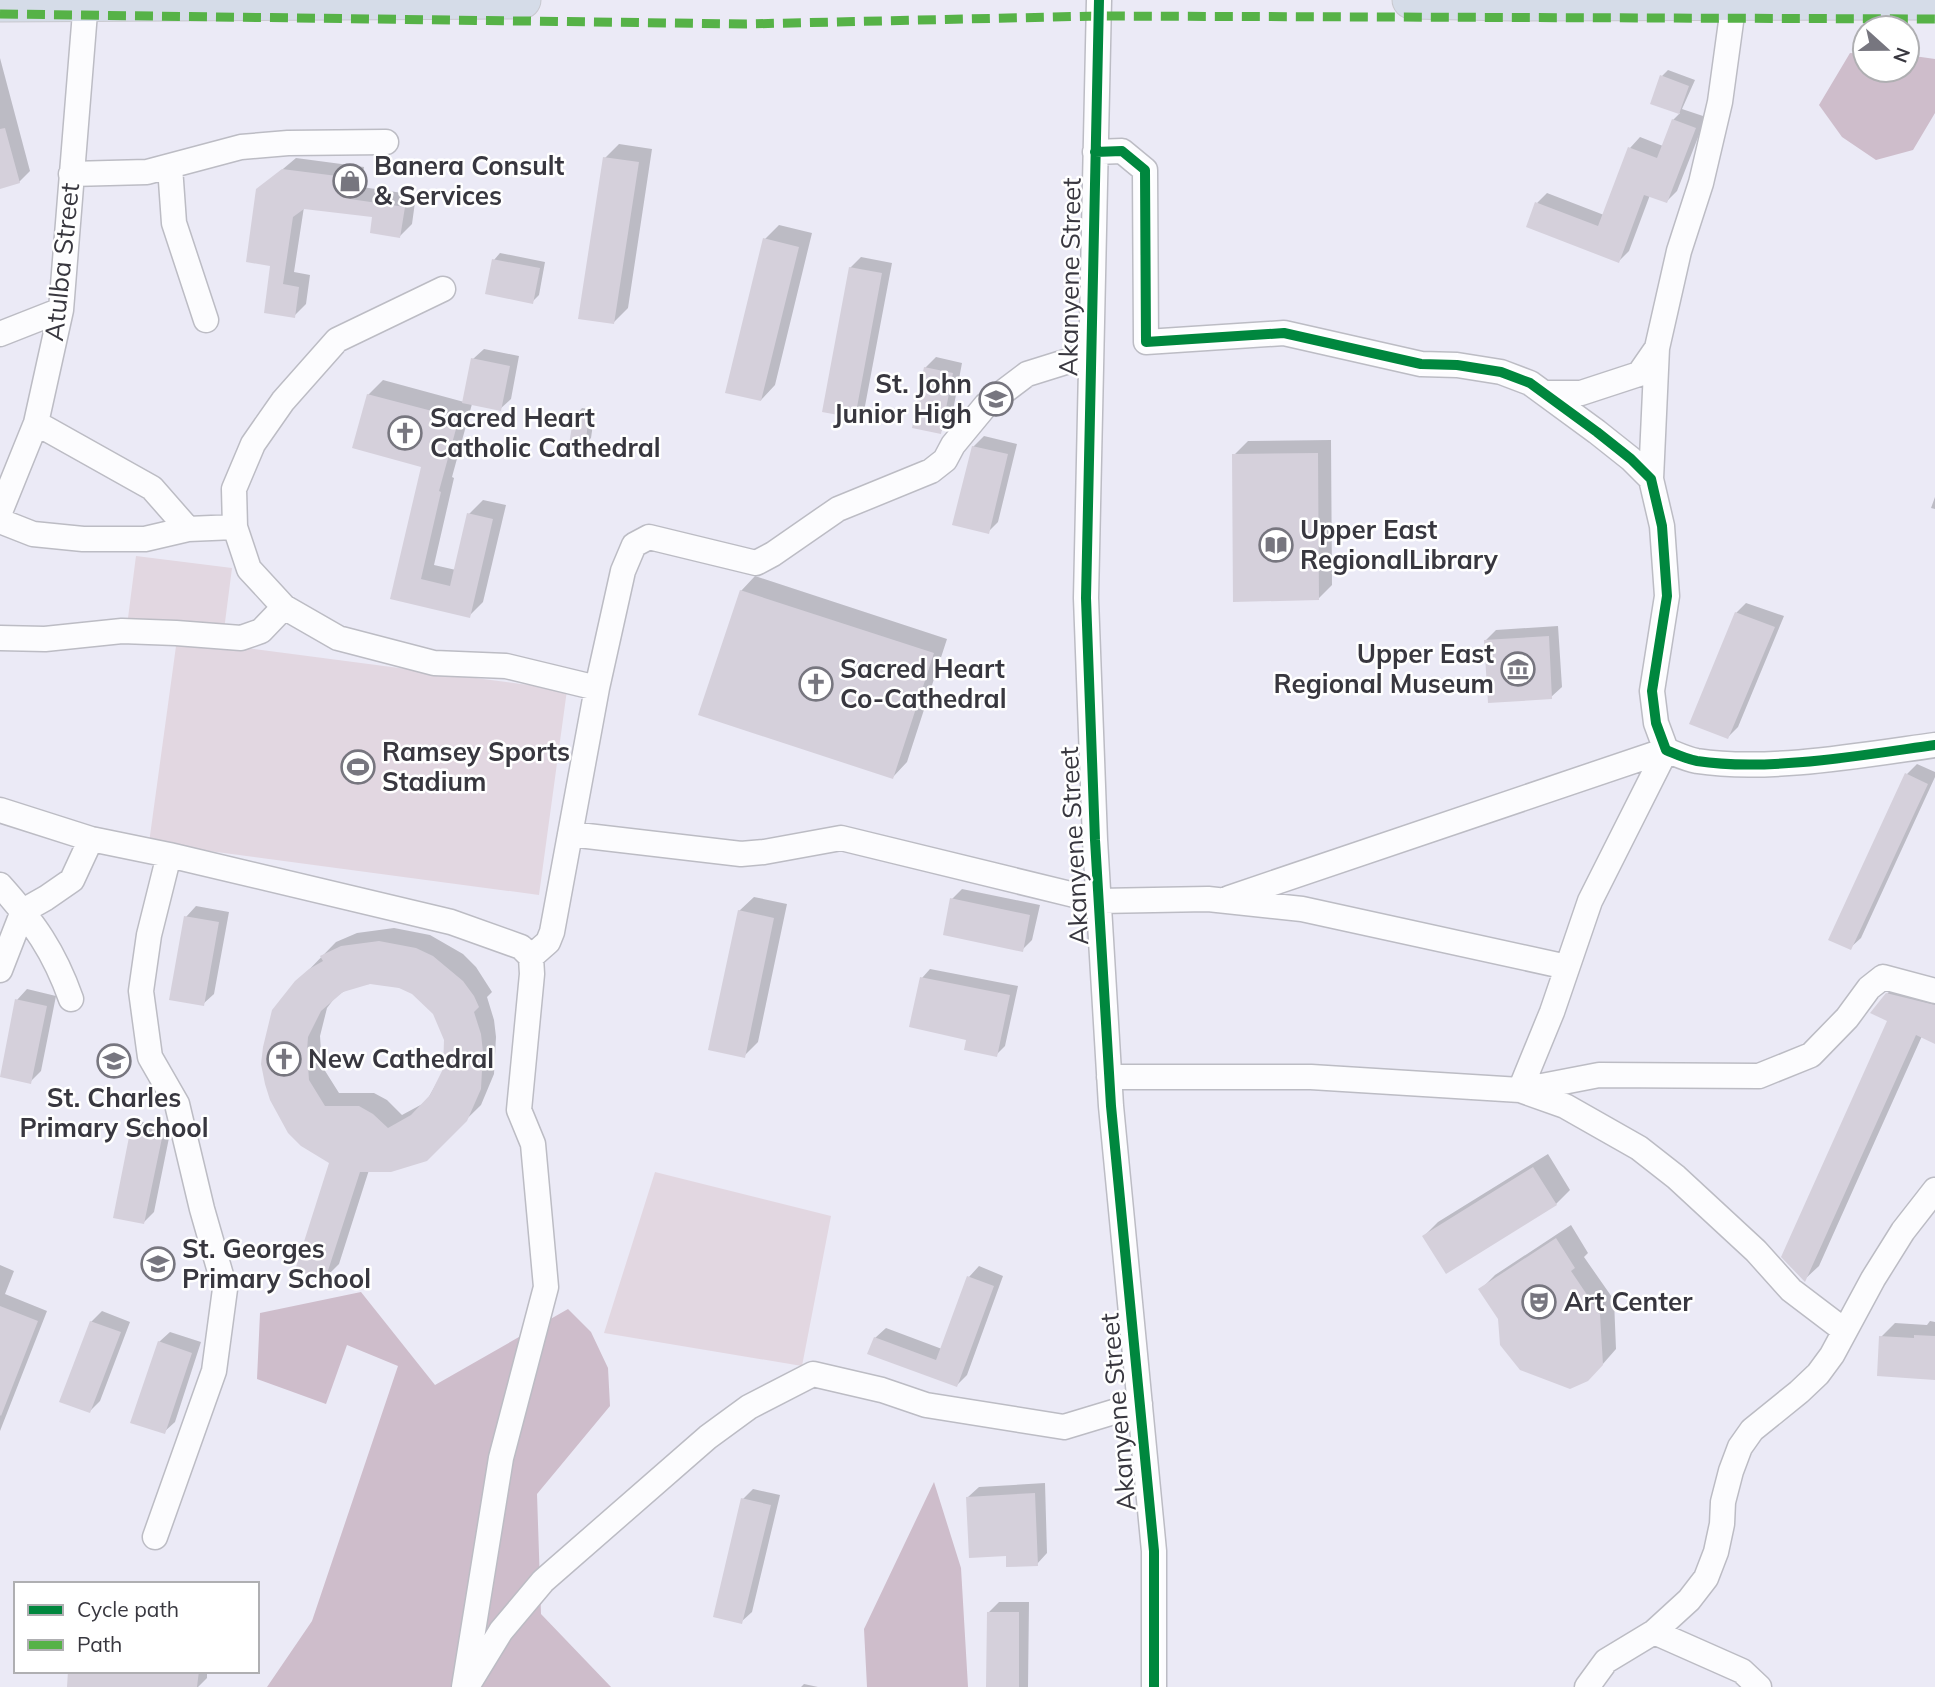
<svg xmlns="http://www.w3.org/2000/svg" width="1935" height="1687" font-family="Mulish,sans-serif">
  <rect width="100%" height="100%" fill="#ebeaf6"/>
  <path fill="#e2d7e1" d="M136 556 232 568 224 630 128 618Z
    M177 639 567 690 539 895 149 843Z
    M655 1172 831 1216 802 1366 604 1333Z"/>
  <path fill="#cebdcb" d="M1850 53 1865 54V70H1907V55L1935 59V113L1913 150 1876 160 1842 137 1819 105Z
    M361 1292 435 1385 568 1309 591 1332 608 1368 610 1406 537 1494 541 1614 611 1687H267L312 1621 398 1366 347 1345 326 1404 257 1379 260 1313Z
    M934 1482 961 1568 968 1687H867L864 1629Z"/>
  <path fill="#0003" fill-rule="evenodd" d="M0 58 30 171 19 182 0 187Z
    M1668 70 1695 80 1682 109 1706 117 1677 191 1667 201 1650 195 1629 251 1619 261 1537 203 1547 193 1604 215 1630 148 1640 137 1663 146 1673 120 1680 113 1652 103 1662 76Z
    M619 144 652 149 628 308 614 322 605 158Z
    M296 158 364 167 362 187 416 195 412 224 400 236 374 216 304 207 294 272 310 275 306 304 294 316 272 265 258 190Z
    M779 225 812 233 775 385 761 400 765 239Z
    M500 253 545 262 539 295 532 302 494 260Z
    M861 257 892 263 865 406 855 417 850 268Z
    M484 349 519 356 511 399 500 409 472 404 452 477 454 478 434 565 456 570 469 514 483 500 506 505 483 602 469 616 392 598 423 465 368 395 383 380 464 402 473 359Z
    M936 357 962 363 951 421 940 432 925 368Z
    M582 408 595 410 591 438 584 445 576 415Z
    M984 436 1017 444 998 522 988 532 973 447Z
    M1331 440 1332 585 1318 599 1234 455 1248 441Z
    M1935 497V509L1931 508Z
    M755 576 947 639 907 762 893 777 741 591Z
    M1746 603 1784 616 1738 727 1728 737 1736 613Z
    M1558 626 1562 687 1551 697 1486 640 1496 630Z
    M1917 764 1935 772V777L1861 938 1850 948 1907 774Z
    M962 889 1040 905 1032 940 1022 950 952 899Z
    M754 897 787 904 758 1042 744 1056 739 911Z
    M196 906 229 912 214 994 203 1004 186 917Z
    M394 928 430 935 463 954 476 967 492 992 487 997 494 1020 496 1037 494 1074 481 1105 426 1159 369 1170 339 1264 325 1278 331 1162 302 1145 297 982 336 942 357 933ZM385 983 413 992 434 1013 445 1040 444 1070 426 1102 402 1115 387 1100 374 1093H339L322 1066 320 1036 327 1008 336 996 355 985Z
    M930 969 1018 986 1005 1046 996 1055 968 1039 922 978Z
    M1896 985 1935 989V1042L1922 1036 1819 1266 1805 1279 1890 1020 1881 1000Z
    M27 989 56 996 41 1071 30 1082 17 1000Z
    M142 1122 171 1128 154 1212 144 1222 131 1132Z
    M1548 1154 1570 1190 1556 1204 1424 1236 1438 1222Z
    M1571 1225 1588 1253 1584 1257 1614 1300 1616 1349 1602 1365 1500 1319 1481 1289 1495 1275Z
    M0 1265 14 1271 5 1294 47 1311 0 1431Z
    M979 1266 1003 1276 967 1375 957 1385 875 1338 886 1328 942 1349 969 1277Z
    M102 1311 130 1322 100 1401 90 1411 91 1322Z
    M1930 1321 1935 1322V1378L1881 1337 1895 1323 1927 1325Z
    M170 1332 201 1342 175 1422 164 1432 159 1342Z
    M1045 1483 1047 1553 1037 1564 1007 1555 968 1497 979 1487Z
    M753 1489 780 1495 752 1612 741 1622 743 1499Z
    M999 1602H1029L1028 1687H988L989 1612Z
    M70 1671H207V1678L198 1687H69Z
    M804 1684 818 1687H801Z"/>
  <path fill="#d5d0db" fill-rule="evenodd" d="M1660 75 1689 86 1679 114 1650 104Z
    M1672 119 1696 128 1667 203 1644 195 1619 263 1526 227 1535 202 1598 226 1628 147 1657 158Z
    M5 128 20 183 0 189V129Z
    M603 157 639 162 614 324 578 319Z
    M282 169 353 178 350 199 405 207 400 238 370 233 372 217 304 209 293 217 283 284 299 287 295 318 264 313 270 266 246 262 256 189Z
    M763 238 799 247 761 401 725 393Z
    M492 259 540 268 533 304 485 294Z
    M849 267 882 273 855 418 822 412Z
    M471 358 510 366 501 411 462 403Z
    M924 367 953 373 941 434 912 428Z
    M367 394 459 418 439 491 441 492 421 579 450 586 467 513 493 519 470 618 390 599 421 467 352 448Z
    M574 414 589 416 585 446 569 444Z
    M972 446 1008 454 989 534 952 525Z
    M1318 453 1319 600 1233 602 1232 454Z
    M740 590 934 653 893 779 698 715Z
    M1735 612 1775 627 1728 739 1689 724Z
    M1549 636 1552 699 1488 703 1484 640Z
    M1905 773 1928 784 1851 950 1828 940Z
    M950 898 1030 915 1023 952 943 935Z
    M738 910 774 918 745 1058 708 1050Z
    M184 916 219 922 204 1006 169 1000Z
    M379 941 416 948 433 956 463 981 474 996 479 1007 474 1012 481 1034 483 1052 481 1089 467 1121 427 1161 391 1172H360L325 1280 295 1270 329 1163 301 1146 288 1133 270 1100 265 1084 261 1064 263 1047 272 1010 295 981 309 969 323 961 320 956 341 946ZM370 984 399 988 412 994 433 1014 444 1040 443 1069 430 1095 411 1115 388 1128 373 1114 359 1106H325L309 1080 307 1051 308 1037 321 1011 343 992Z
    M920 977 1010 995 997 1057 964 1050 966 1040 909 1027Z
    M1886 993 1935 1005V1044L1916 1035 1805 1282 1781 1257 1887 1021 1870 1013Z
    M15 999 47 1006 31 1084 0 1077Z
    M130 1132 162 1138 144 1224 113 1218Z
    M1533 1167 1557 1205 1446 1274 1422 1236Z
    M1556 1238 1575 1268 1571 1271 1600 1314 1603 1365 1588 1381 1570 1389 1520 1370 1500 1345 1498 1319 1478 1289Z
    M967 1276 994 1286 957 1387 867 1354 874 1337 936 1360Z
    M0 1306 38 1321 1 1416 0 1415Z
    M90 1321 121 1332 90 1413 59 1402Z
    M1914 1335 1935 1336V1380L1877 1376 1879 1336 1914 1338Z
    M158 1341 192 1353 165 1434 130 1423Z
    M1035 1493 1038 1566 1006 1567V1556L969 1558 966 1497Z
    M741 1498 771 1505 742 1624 713 1617Z
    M987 1612H1019V1687H986Z
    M68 1671H199L197 1687H67Z"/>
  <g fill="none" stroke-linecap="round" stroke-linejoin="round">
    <defs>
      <path id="minor" d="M1099 0 1086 598 1095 840 1111 1106 1154 1551V1687
        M1095 152 1122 151 1145 170 1146 342 1284 333 1421 364 1457 365 1501 372 1530 383 1597 432 1631 459 1651 479 1662 526 1667 596 1652 691 1656 723 1666 750C1676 754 1686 759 1697 761 1768 772 1863 755 1935 745
        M170 167 174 223 206 320
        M71 174 147 172 241 147 288 143 386 142
        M443 289 337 340 283 401 253 444 234 489 235 527 249 569 284 607 338 638 434 663 506 666 597 688
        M0 334 61 310
        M1545 393H1581L1639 374 1657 348
        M36 423 152 488 188 529
        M1651 479 1657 348 1679 251 1701 183 1720 102 1734 0
        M0 512 36 423 61 310 86 0
        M0 521 33 534 83 539H145L188 529 235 527
        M0 638 45 639 122 631 176 633 241 638 261 631 284 607
        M0 810 91 839 169 855 451 922 521 947 531 957 532 974 519 1110 533 1144 546 1287 501 1458 464 1687
        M570 834 741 854 764 852 841 838 1099 901 1208 899 1302 909 1567 967
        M0 885C34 923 54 951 71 999
        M1229 898 1666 750
        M531 957 548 942 552 932 597 688 623 571 634 545 649 537 756 563 773 554 838 509 931 471 945 460 953 445 986 405 1027 374 1091 354
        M0 970 23 911 46 898 72 880 91 839
        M1109 1077H1311L1520 1090 1565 1106 1639 1148 1676 1177 1756 1251 1791 1290 1845 1331
        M1520 1090 1552 1012 1590 901 1666 750
        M1521 1090 1599 1075 1759 1076 1811 1055 1847 1018 1869 988 1883 977 1935 991
        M155 1537 214 1371 225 1289 202 1209 177 1104 150 1057 141 991 149 935 169 855
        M1654 1632 1742 1671 1759 1687
        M471 1680 501 1631 543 1581 708 1437 749 1407 813 1374 882 1390 926 1405 1064 1427 1140 1404
        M1587 1687 1606 1661 1654 1632 1689 1600 1706 1578 1716 1552 1722 1524 1723 1502 1731 1471 1740 1447 1752 1430 1799 1392 1818 1374 1832 1355 1873 1279 1903 1231 1935 1190"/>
      <path id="highway" d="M1411 0 1512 2 1935 1
        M0 3 522 0"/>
    </defs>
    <use href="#minor" stroke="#bcbcc4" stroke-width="27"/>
    <use href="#highway" stroke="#c8c8ce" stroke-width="39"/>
    <use href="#minor" stroke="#fcfcfe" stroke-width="24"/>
    <use href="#highway" stroke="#d5dce8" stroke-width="37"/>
    <path stroke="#56b247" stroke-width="9" stroke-dasharray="18 9" stroke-linecap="butt" d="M0 14 746 24 1098 16 1935 19"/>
    <defs>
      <path id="cycleway" d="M1099 0 1086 598 1095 840 1111 1106 1154 1551V1687
        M1095 152 1122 151 1145 170 1146 342 1284 333 1421 364 1457 365 1501 372 1530 383 1597 432 1631 459 1651 479 1662 526 1667 596 1652 691 1656 723 1666 750C1676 754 1686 759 1697 761 1768 772 1863 755 1935 745"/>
    </defs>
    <use href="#cycleway" stroke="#fff" stroke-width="15"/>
    <use href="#cycleway" stroke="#00873e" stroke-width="10"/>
  </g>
  <defs>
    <symbol id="shop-ring" viewBox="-11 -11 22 22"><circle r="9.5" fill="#fff" stroke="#77767f" stroke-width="1.5"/><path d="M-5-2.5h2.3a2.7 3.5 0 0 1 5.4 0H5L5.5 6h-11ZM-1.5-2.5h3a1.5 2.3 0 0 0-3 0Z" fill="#77767f"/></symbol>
    <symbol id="school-ring" viewBox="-11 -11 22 22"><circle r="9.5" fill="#fff" stroke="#77767f" stroke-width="1.5"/><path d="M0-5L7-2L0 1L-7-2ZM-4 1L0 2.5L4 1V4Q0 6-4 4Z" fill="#77767f"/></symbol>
    <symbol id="church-ring" viewBox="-11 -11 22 22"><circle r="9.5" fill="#fff" stroke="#77767f" stroke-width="1.5"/><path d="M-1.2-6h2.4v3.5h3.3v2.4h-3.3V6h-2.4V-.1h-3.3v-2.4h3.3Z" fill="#77767f"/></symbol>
    <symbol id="library-ring" viewBox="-11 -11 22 22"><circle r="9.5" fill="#fff" stroke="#77767f" stroke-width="1.5"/><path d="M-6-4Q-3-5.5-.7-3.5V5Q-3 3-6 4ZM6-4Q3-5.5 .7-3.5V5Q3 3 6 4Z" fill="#77767f"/></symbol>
    <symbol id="museum-ring" viewBox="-11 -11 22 22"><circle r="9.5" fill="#fff" stroke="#77767f" stroke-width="1.5"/><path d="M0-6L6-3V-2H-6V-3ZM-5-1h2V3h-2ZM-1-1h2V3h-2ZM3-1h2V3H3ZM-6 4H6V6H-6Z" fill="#77767f"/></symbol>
    <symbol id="stadium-ring" viewBox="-11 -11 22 22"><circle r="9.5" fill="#fff" stroke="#77767f" stroke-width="1.5"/><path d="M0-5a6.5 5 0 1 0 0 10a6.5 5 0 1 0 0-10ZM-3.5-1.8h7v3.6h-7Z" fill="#77767f"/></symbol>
    <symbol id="theatre-ring" viewBox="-11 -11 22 22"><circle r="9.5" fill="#fff" stroke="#77767f" stroke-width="1.5"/><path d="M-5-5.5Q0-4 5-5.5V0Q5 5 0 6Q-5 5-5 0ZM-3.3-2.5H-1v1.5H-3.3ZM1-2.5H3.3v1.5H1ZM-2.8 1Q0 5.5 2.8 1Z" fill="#77767f"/></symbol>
  </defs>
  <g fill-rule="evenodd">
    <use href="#shop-ring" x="331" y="162" width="38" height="38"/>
    <use href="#school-ring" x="977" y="380" width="38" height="38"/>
    <use href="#church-ring" x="386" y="414" width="38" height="38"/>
    <use href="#library-ring" x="1257" y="526" width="38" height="38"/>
    <use href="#museum-ring" x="1499" y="650" width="38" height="38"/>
    <use href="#church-ring" x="797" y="665" width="38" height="38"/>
    <use href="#stadium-ring" x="339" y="748" width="38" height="38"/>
    <use href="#church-ring" x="265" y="1040" width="38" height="38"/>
    <use href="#school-ring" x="95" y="1042" width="38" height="38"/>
    <use href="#school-ring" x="139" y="1245" width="38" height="38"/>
    <use href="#theatre-ring" x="1520" y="1283" width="38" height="38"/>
  </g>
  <g text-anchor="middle" stroke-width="5" stroke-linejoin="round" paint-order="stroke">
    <g font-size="26" font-weight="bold" fill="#38373f" stroke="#fff" text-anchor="start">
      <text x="374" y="175">Banera Consult<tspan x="374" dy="30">&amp; Services</tspan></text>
      <text x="972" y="393" text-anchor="end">St. John<tspan x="972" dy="30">Junior High</tspan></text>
      <text x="430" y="427">Sacred Heart<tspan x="430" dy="30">Catholic Cathedral</tspan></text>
      <text x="1300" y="539">Upper East<tspan x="1300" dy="30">RegionalLibrary</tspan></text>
      <text x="1494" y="663" text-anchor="end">Upper East<tspan x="1494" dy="30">Regional Museum</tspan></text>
      <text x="840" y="678">Sacred Heart<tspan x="840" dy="30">Co-Cathedral</tspan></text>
      <text x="382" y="761">Ramsey Sports<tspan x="382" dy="30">Stadium</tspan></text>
      <text x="308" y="1068">New Cathedral</text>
      <text x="114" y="1107" text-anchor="middle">St. Charles<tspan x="114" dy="30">Primary School</tspan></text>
      <text x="182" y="1258">St. Georges<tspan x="182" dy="30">Primary School</tspan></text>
      <text x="1564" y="1311">Art Center</text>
    </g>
    <g font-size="26" fill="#38373f" stroke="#fff">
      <text transform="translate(62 262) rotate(-84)" y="9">Atulba Street</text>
      <text transform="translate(1070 277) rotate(-89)" y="9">Akanyene Street</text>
      <text transform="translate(1074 846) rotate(-93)" y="9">Akanyene Street</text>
      <text transform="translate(1118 1412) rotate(-95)" y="9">Akanyene Street</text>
    </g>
  </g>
  <rect x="14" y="1582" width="245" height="91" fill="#ffffff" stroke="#afafb2" stroke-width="2"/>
  <rect x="28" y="1605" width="35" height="10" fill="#00873e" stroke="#afafb2" stroke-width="2"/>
  <text x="77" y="1617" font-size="21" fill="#38373f">Cycle path</text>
  <rect x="28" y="1640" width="35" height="10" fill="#56b247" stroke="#afafb2" stroke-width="2"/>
  <text x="77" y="1652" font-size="21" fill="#38373f">Path</text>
  <g transform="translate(1886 49) rotate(111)"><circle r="33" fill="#ffffff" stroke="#afafb2" stroke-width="2"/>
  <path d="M0-5L12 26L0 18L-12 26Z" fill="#77767f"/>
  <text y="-10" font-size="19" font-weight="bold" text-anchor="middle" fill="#38373f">N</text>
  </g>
</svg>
